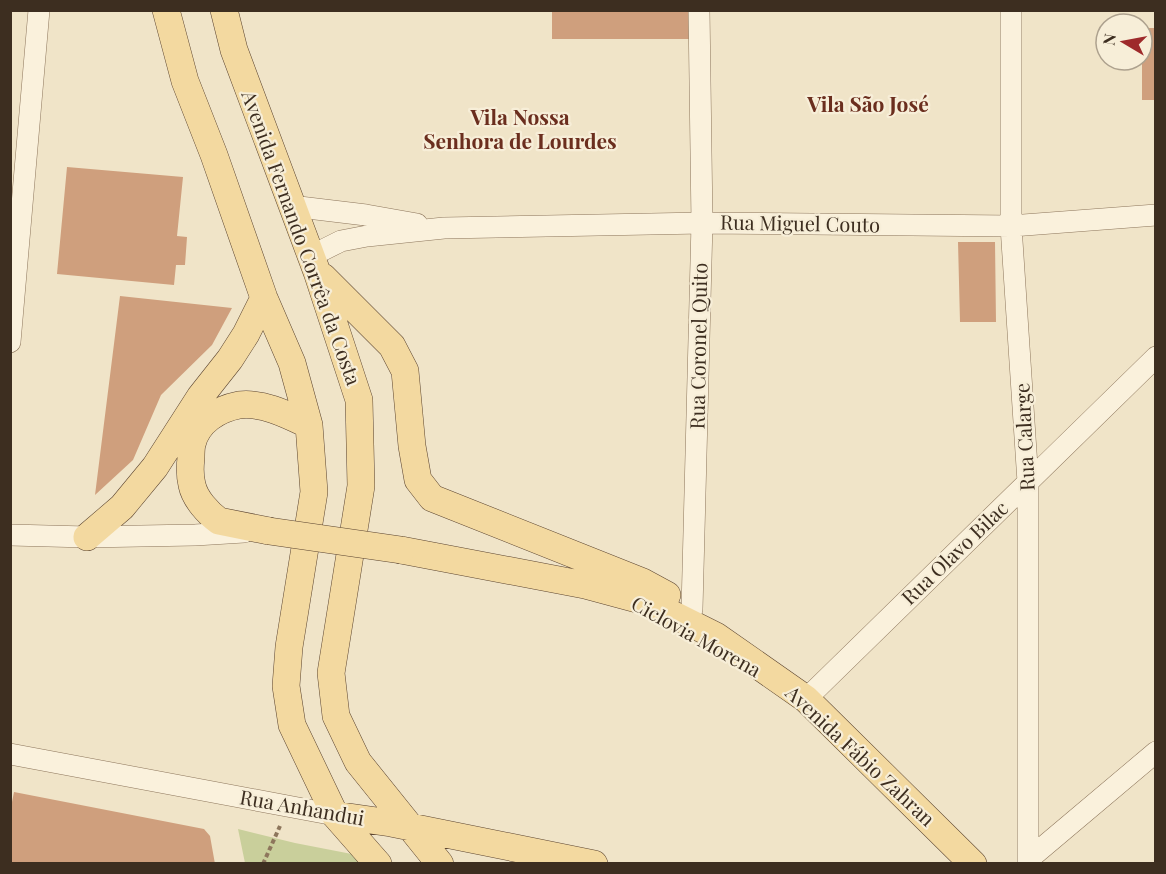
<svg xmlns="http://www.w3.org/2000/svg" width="1166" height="874" font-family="'Playfair Display',serif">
  <rect width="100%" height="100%" fill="#f0e4c8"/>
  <path fill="#c9cf9b" d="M238 829 295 843 398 863H245Z"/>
  <path fill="#cf9f7d" d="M552 10H692V39H552Z
    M1142 28H1156V100H1142Z
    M67 167 183 177 177 236 187 237 185 265H176L174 285 57 274Z
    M958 242H995L996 322H960Z
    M120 296 232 308 212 345 161 395 133 460 95 495Z
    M14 792 204 829 210 836 215 864H10V812Z"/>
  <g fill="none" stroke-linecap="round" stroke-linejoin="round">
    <defs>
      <path id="minor" d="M1011 10V226L1028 482V864
        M291 206 366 215 417 224
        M311 256 341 241 367 236 444 228 702 223 1011 226 1156 215
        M10 342 39 10
        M10 535 87 537 195 535 244 532
        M689 622 692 609 702 223 699 10
        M806 699 1156 357
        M10 754 335 815
        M1029 859 1156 752"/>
      <path id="major" d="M166 10 185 81 214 155 264 298 292 363 309 425 314 492 289 647 286 686 292 725 335 815 378 864
        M224 10 234 50 317 272 359 400 361 486 331 673 336 716 358 762 440 864
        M323 277 392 346 405 371 412 446 418 480 432 498 643 582 667 595
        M269 531 219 521C208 513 195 499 192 485 190 477 190 466 191 458 191 453 191 448 192 444 197 422 218 409 239 405 263 402 288 415 309 425
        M87 537 122 507 155 467 200 397 230 359 246 334 264 298
        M401 550 585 585 648 602 716 636 806 699 973 864
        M335 815 391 823 594 864"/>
    </defs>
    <use href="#minor" stroke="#8d765c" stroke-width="22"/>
    <use href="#major" stroke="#5b4430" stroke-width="28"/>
    <path stroke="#8d765c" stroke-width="4" stroke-dasharray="4.5 3" stroke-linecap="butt" d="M263 864 280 826"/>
    <use href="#minor" stroke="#faf1dc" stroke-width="21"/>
    <use href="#major" stroke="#f3d9a0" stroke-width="27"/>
    <defs>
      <path id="major-bridge" d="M269 531 401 550"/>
    </defs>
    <use href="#major-bridge" stroke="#5b4430" stroke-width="28" stroke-linecap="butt"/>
    <use href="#major-bridge" stroke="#f3d9a0" stroke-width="27"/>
  </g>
  <g text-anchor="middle" stroke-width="4.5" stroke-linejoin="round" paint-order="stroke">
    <g font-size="20" fill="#3d2e20" stroke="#f7eed8">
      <text transform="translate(800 224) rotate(1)" y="7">Rua Miguel Couto</text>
      <text transform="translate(301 238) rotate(70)" y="7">Avenida Fernando Corrêa da Costa</text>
      <text transform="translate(699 346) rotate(-89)" y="7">Rua Coronel Quito</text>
      <text transform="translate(1025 437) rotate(-93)" y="7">Rua Calarge</text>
      <text transform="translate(955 553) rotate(-44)" y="7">Rua Olavo Bilac</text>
      <text transform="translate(696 637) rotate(29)" y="7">Ciclovia Morena</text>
      <text transform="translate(860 756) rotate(43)" y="7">Avenida Fábio Zahran</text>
      <text transform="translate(302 808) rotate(10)" y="7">Rua Anhandui</text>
    </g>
    <g font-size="21" font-weight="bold" fill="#6b2e1e" stroke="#f7eed8">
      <text x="868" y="112">Vila São José</text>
      <text x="520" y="125">Vila Nossa<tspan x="520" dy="24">Senhora de Lourdes</tspan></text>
    </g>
  </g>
  <rect width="1166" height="874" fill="none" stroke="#3d2e20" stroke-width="24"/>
  <g transform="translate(1124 42) rotate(280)"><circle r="28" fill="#f7eed8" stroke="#ada18e" stroke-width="1.5"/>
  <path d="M0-4.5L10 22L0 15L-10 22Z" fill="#9e2a2b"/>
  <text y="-9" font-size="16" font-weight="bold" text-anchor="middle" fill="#3d2e20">N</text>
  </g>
</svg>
